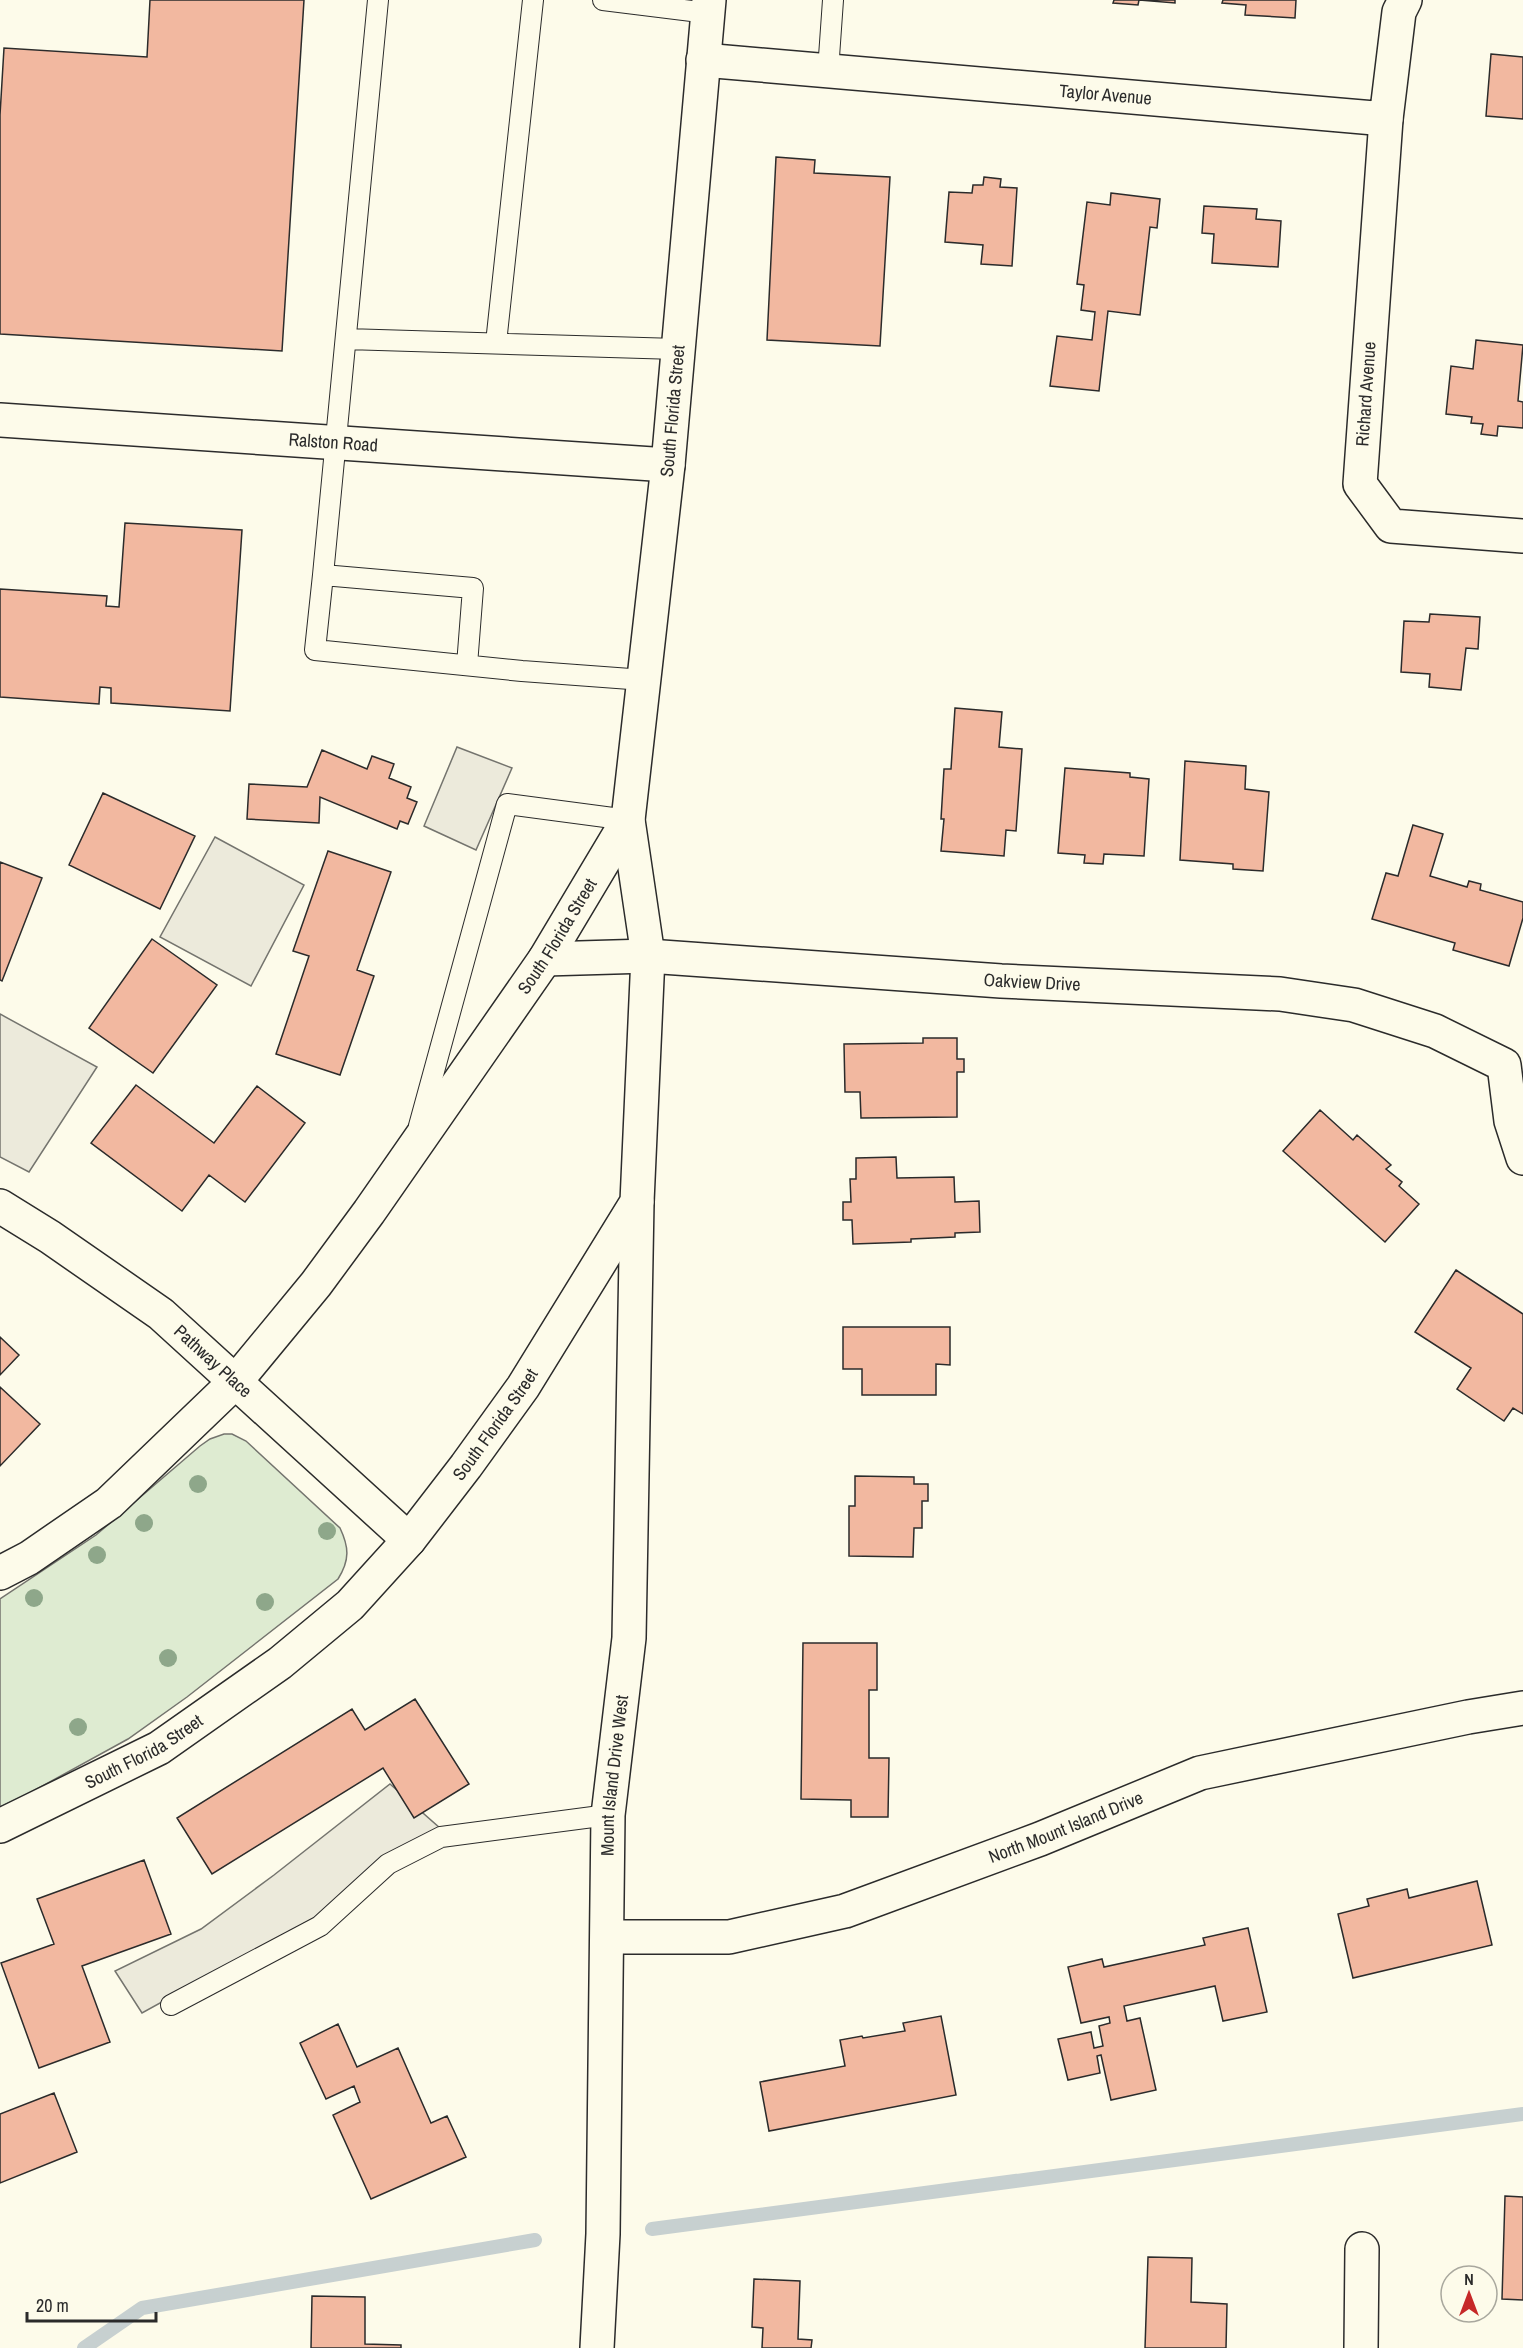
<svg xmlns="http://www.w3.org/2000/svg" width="1523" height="2348" font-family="'Archivo Narrow',sans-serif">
  <rect width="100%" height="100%" fill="#fdfbea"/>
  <path fill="#deebd1" stroke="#74746e" stroke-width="1.5" d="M224 1434H232L246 1441 340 1528C349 1547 350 1560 338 1579L187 1697 128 1739 26 1795 0 1807V1599L96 1535 200 1446 210 1439Z"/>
  <path fill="#eceadb" stroke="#74746e" stroke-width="1.5" d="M457 747 512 768 476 850 424 826Z
    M215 837 304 885 251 986 160 937Z
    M0 1014 97 1067 29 1172 0 1157Z
    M390 1784 441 1829 316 1917 142 2013 115 1971 201 1929 274 1875Z"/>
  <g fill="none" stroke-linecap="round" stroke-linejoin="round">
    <path stroke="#c7d0d0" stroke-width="14" d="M652 2229 1523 2114
      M84 2348 142 2308 535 2240"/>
  </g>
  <path fill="#f2b8a0" stroke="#2b2b2b" stroke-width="1.5" d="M150 0H304L282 351 0 334V115L4 48 147 57Z
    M1114 0H1175V3L1139 0 1138 5 1113 3Z
    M1223 0H1296L1295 18 1245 15 1246 5 1222 3Z
    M1491 54 1523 57V119L1486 116Z
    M776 157 815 160 814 173 890 177 880 346 767 340Z
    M984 177 1001 179 1000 187 1017 188 1012 266 981 264 983 245 945 242 949 192 972 193 973 185H983Z
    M1111 193 1160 199 1157 228 1150 227 1140 315 1108 311 1099 391 1050 386 1057 336 1092 340 1095 312 1081 310 1084 285 1077 284 1087 202 1110 205Z
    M1204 206 1257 209 1256 219 1281 221 1278 267 1212 263 1214 234 1202 233Z
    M1476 340 1523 345 1518 401 1523 402V428L1498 426 1497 436 1481 434 1483 424 1471 423 1472 417 1446 414 1451 366 1473 369Z
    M125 523 242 530 230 711 111 703V688L100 687 99 704 0 697V589L107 596 106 606 119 607Z
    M1430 614 1480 617 1478 649 1466 648 1461 690 1429 687 1430 674 1401 672 1404 621 1429 622Z
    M955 708 1002 712 999 747 1022 749 1016 831 1006 830 1004 856 941 851 944 819H941L944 769H951Z
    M322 750 367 769 372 756 394 764 389 778 411 787 407 798 417 802 408 824 400 821 397 829 320 797 319 823 247 819 249 784 307 787Z
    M1185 761 1246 766 1245 789 1269 792 1263 871 1233 869V864L1180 860Z
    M1065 768 1130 773V777L1149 779 1144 856 1104 854 1103 864 1084 863 1085 855 1058 853Z
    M103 793 195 836 160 909 69 865Z
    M1413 825 1443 834 1430 876 1467 887 1469 881 1481 884 1480 890 1523 902V918L1509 966 1453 950 1455 943 1372 919 1386 873 1398 876Z
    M328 851 391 872 357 970 374 976 340 1075 276 1054 309 956 293 951Z
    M0 862 42 878 2 981 0 980Z
    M152 939 217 985 153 1073 89 1028Z
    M923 1038H957V1059H964V1072H957V1117L861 1118 860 1092H845L844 1044 923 1043Z
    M136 1085 214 1143 257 1086 305 1123 245 1202 209 1175 182 1211 91 1143Z
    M1320 1110 1353 1140 1357 1135 1391 1165 1386 1169 1402 1182 1399 1186 1419 1204 1385 1242 1283 1151Z
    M896 1157 897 1178 954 1177 955 1202 979 1201 980 1232 955 1233V1237L911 1239V1242L853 1244 852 1220H843V1202H851L850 1179H856V1158Z
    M1456 1270 1523 1314V1414L1513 1408 1504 1421 1457 1389 1471 1368 1415 1332Z
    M843 1327H950V1365L936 1364V1395H862V1369H843Z
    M0 1337 19 1355 0 1375Z
    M0 1387 40 1424 0 1466Z
    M855 1476 914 1477V1484H928V1501H922V1528H914L913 1557 849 1556V1506H855Z
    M803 1643H877V1690H869V1758H889L888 1817H851V1800L801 1799Z
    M415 1699 469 1784 414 1818 383 1768 212 1874 177 1818 352 1709 365 1730Z
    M144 1860 171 1934 82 1966 110 2042 39 2068 1 1963 54 1944 37 1899Z
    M1477 1881 1492 1945 1353 1978 1338 1914 1369 1906 1367 1899 1407 1889 1409 1898Z
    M1248 1928 1267 2012 1223 2021 1215 1986 1124 2006 1127 2021 1140 2018 1156 2090 1111 2100 1101 2055 1097 2056 1100 2073 1068 2080 1058 2039 1091 2032 1094 2048 1103 2046 1099 2026 1110 2023 1109 2017 1081 2023 1068 1967 1102 1959 1104 1967 1205 1945 1203 1938Z
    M941 2016 956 2095 769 2131 760 2082 845 2066 840 2040 862 2036 863 2038 905 2031 903 2023Z
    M338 2024 357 2067 398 2048 431 2123 447 2116 466 2157 371 2199 333 2115 360 2102 354 2086 326 2099 300 2043Z
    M54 2093 77 2152 0 2183V2114Z
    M1505 2196 1523 2197V2300L1502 2299Z
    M1148 2257 1192 2258 1191 2302 1227 2304 1226 2348H1145Z
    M754 2279 800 2281 798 2339 812 2340 811 2348H762L763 2328 752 2327Z
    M312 2296 365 2297V2344L401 2345V2348H311Z"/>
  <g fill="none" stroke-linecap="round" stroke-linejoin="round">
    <defs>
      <path id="service" d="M603 0 708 13
        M828 71 833 0
        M346 339 677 349
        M496 343 533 0
        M323 575 378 0
        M467 665 473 588 323 575 315 650 522 671 644 680
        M419 1126 507 804 628 820
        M171 2005 320 1926 388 1864 441 1837 608 1815"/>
      <g id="minor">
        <path id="s1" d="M703 60 1386 119 1399 12 1405 0"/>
        <path d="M1386 119 1360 484 1391 526 1523 536"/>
        <path id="s2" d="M0 420 668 465"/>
        <path id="s3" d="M545 959 648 956 1001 981 1280 994 1354 1005 1435 1031 1504 1065 1511 1121 1523 1158"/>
        <path id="s4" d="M0 1206 50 1237 161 1314 409 1540"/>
        <path id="s5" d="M608 1937H729L845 1911 1040 1839 1200 1773 1468 1717 1523 1708"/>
        <path id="s6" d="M597 2348 603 2234 608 1815 629 1638 637 1202"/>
        <path d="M1361 2348 1362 2249"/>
      </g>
      <g id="tertiary">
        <path id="s7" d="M0 1573 29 1558 109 1503 236 1381 316 1284 369 1212 545 959 628 820"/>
        <path id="s8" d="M0 1826 159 1748 280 1663 350 1605 409 1540 466 1466 523 1387 637 1202 648 956 628 820 668 465 709 0"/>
      </g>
    </defs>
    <use href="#service" stroke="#2b2b2b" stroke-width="22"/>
    <use href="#minor" stroke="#2b2b2b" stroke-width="36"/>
    <use href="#tertiary" stroke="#2b2b2b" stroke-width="36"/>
    <use href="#service" stroke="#fdfbea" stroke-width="20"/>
    <use href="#minor" stroke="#fdfbea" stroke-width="33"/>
    <use href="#tertiary" stroke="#fdfbea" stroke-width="33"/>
  </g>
  <g fill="#8ea78a">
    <circle cx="198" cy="1484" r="9"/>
    <circle cx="144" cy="1523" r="9"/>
    <circle cx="327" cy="1531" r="9"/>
    <circle cx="97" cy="1555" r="9"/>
    <circle cx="34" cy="1598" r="9"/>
    <circle cx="265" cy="1602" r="9"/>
    <circle cx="168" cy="1658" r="9"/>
    <circle cx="78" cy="1727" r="9"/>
  </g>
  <g text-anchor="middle" stroke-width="4.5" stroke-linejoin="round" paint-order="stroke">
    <g font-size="18" fill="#2b2b2b" stroke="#fdfbea">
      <text dy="6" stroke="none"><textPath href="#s1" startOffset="404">Taylor Avenue</textPath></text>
      <text transform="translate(1366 394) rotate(-86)" y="6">Richard Avenue</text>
      <text dy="6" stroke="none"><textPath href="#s8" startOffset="1707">South Florida Street</textPath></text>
      <text dy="6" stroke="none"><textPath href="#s2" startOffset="334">Ralston Road</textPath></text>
      <text dy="6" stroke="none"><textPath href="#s7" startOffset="855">South Florida Street</textPath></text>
      <text dy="6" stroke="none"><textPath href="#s3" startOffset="488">Oakview Drive</textPath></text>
      <text dy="6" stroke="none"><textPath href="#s4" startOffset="264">Pathway Place</textPath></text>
      <text dy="6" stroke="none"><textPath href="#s8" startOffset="648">South Florida Street</textPath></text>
      <text dy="6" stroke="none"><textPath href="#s8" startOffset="162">South Florida Street</textPath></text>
      <text dy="6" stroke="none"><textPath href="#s6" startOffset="573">Mount Island Drive West</textPath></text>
      <text dy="6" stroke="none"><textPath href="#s5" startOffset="476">North Mount Island Drive</textPath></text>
    </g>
  </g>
  <g transform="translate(1469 2294)"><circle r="28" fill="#fdfbea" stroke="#a9a89e" stroke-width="1.5"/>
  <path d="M0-4.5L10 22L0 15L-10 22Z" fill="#c62828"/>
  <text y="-9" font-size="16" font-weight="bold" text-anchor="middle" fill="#2b2b2b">N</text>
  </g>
  <path d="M27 2312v9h129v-9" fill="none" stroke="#2b2b2b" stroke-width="3"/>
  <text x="36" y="2312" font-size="18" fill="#2b2b2b" stroke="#fdfbea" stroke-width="4.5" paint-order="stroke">20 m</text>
</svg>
